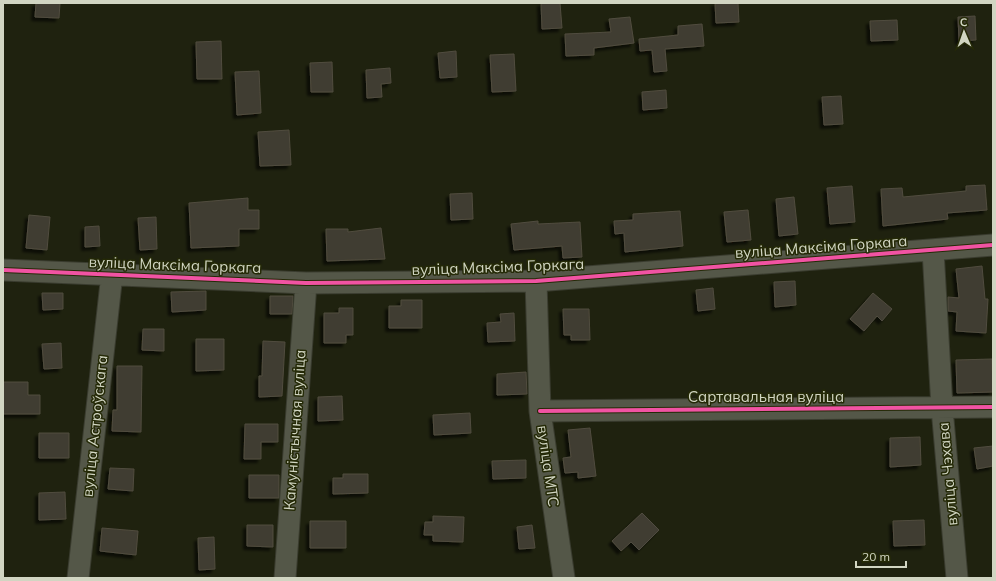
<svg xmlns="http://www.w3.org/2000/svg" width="996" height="581" font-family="Mulish,sans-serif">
  <defs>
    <filter id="shadow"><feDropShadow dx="-3.5" dy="3.5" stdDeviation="1" flood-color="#0009"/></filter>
  </defs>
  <rect width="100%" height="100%" fill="#1f220f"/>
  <path fill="#413d30" stroke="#504c3f" filter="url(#shadow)" d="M36 3H60L59 18 35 17Z
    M541 3H560L562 28 542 29Z
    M715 3H738L739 22 716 23Z
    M975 16 976 40 959 41 958 17Z
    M630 17 634 43 594 48V55L566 56 565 34 611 32 609 19Z
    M897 20 898 40 871 41 870 21Z
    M702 24 704 46 665 49 667 71 654 72 652 50 640 51 639 39 678 35V26Z
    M221 41 222 79H197L196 42Z
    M456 51 457 77 440 78 438 53Z
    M514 54 516 91 492 92 490 55Z
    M332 62 333 92H311L310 63Z
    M390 68 391 83 381 84 382 97 367 98 366 70Z
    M259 71 261 113 237 115 235 72Z
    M666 90 667 108 643 110 642 92Z
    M841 96 843 124 824 125 822 97Z
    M289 130 291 165 260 166 258 132Z
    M985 185 987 210 947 213 948 219 883 226 881 189 902 188 903 197 966 191V186Z
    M852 186 855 222 830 224 827 188Z
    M472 193 473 219 451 220 450 194Z
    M794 197 798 234 779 236 776 199Z
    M248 198V210H259V229H239V246L191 248 189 203Z
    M748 210 751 240 727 242 724 212Z
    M680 211 683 246 625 252 624 233 615 234 614 221 633 220V214Z
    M29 215 50 217 47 250 26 248Z
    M156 217 157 249 140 250 138 218Z
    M538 221V224L580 222 582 257 563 258 562 246 514 250 511 224Z
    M99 226 100 246 85 247V227Z
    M381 228 385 259 327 261 326 229H348V232Z
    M982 266 985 299H988L986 333 956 331 957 312 948 311V297L959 298 956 269Z
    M795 281 796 305 775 307 774 282Z
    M713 288 715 309 698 311 696 290Z
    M206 291V310L172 312 171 292Z
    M42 293H63V309L43 310Z
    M873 293 892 309 882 321 877 316 864 331 850 319Z
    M270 296H293L292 314H270Z
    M401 300H422V328H389V306H401Z
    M339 308H353V335H346V343H324V313H339Z
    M563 309H589L590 340H571V335H564Z
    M514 313 515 341 488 342 487 323 501 322 500 314Z
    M143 329H164V351L142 350Z
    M196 339H224V370L196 371Z
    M263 341 285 342 282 396 259 397V376H262Z
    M61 343 62 368 44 369 42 344Z
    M992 359 993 392 957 393 956 360Z
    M117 366H142L141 432 112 431 113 410H117Z
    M526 372 527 394 497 395V374Z
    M3 382H28V395H40V414H3Z
    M342 396 343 420 318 421V397Z
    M470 413 471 433 434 435 433 415Z
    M245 424H278V442H261V459H244Z
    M590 428 596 476 578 478V472L565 473 563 458 571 457 568 430Z
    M39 433H69V458H39Z
    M920 437 921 465 890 467V438Z
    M993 446V466L977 469 974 448Z
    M526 460V478L493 479 492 461Z
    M110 468 134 469 133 491 108 489Z
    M343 474H368V493L333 494V478H343Z
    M249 475H279V498H249Z
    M65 492 66 519 39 520V493Z
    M642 513 659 530 639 550 631 542 621 551 612 541Z
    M433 516 464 517 463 542 433 541V535H424L425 522H433Z
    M924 520 925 545 894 546 893 521Z
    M310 521H346V548H310Z
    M247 525H273V547L247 546Z
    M532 525 535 548 519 549 517 527Z
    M102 528 138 531 136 555 100 551Z
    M214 537 215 569 199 570 198 538Z"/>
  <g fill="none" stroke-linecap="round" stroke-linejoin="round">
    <defs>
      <path id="minor" d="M933 250 942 408 957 578
        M3 270 306 283 536 281 993 245
        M536 281 540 411 564 578
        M540 411 993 407
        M78 578 112 274
        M285 578 306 283"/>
    </defs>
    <use href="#minor" stroke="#3a3c2f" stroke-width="23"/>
    <use href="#minor" stroke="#545748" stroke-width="21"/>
    <defs>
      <path id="cycleway" d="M3 270 306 283 536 281 993 245
        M540 411 993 407"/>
    </defs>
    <use href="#cycleway" stroke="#252a07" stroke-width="6"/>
    <use href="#cycleway" stroke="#f153a3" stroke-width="4"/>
  </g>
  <g text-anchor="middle" stroke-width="3" stroke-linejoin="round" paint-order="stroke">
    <g font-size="15" fill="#d1d5c2" stroke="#252a07">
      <text transform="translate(821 247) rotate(-4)" y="5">вуліца Максіма Горкага</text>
      <text transform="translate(175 265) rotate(2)" y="5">вуліца Максіма Горкага</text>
      <text transform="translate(498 267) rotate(-2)" y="5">вуліца Максіма Горкага</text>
      <text x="766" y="402">Сартавальная вуліца</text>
      <text transform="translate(95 426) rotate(-84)" y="5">вуліца Астроўскага</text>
      <text transform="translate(295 430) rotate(-86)" y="5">Камуністычная вуліца</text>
      <text transform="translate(548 466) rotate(82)" y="5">вуліца МТС</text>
      <text transform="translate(948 474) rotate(-95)" y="5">вуліца Чэхава</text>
    </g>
  </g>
  <rect width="996" height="581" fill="none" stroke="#d1d5c2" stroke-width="8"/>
  <g transform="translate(964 32) rotate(358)" stroke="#252a07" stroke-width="3" paint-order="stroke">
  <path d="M0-3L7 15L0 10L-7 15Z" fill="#d1d5c2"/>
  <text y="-6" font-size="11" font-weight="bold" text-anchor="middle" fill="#d1d5c2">С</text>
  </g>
  <path d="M856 561v6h50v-6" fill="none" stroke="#d1d5c2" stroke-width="2"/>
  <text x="862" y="561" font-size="12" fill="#d1d5c2" stroke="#252a07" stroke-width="3" paint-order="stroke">20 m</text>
</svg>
